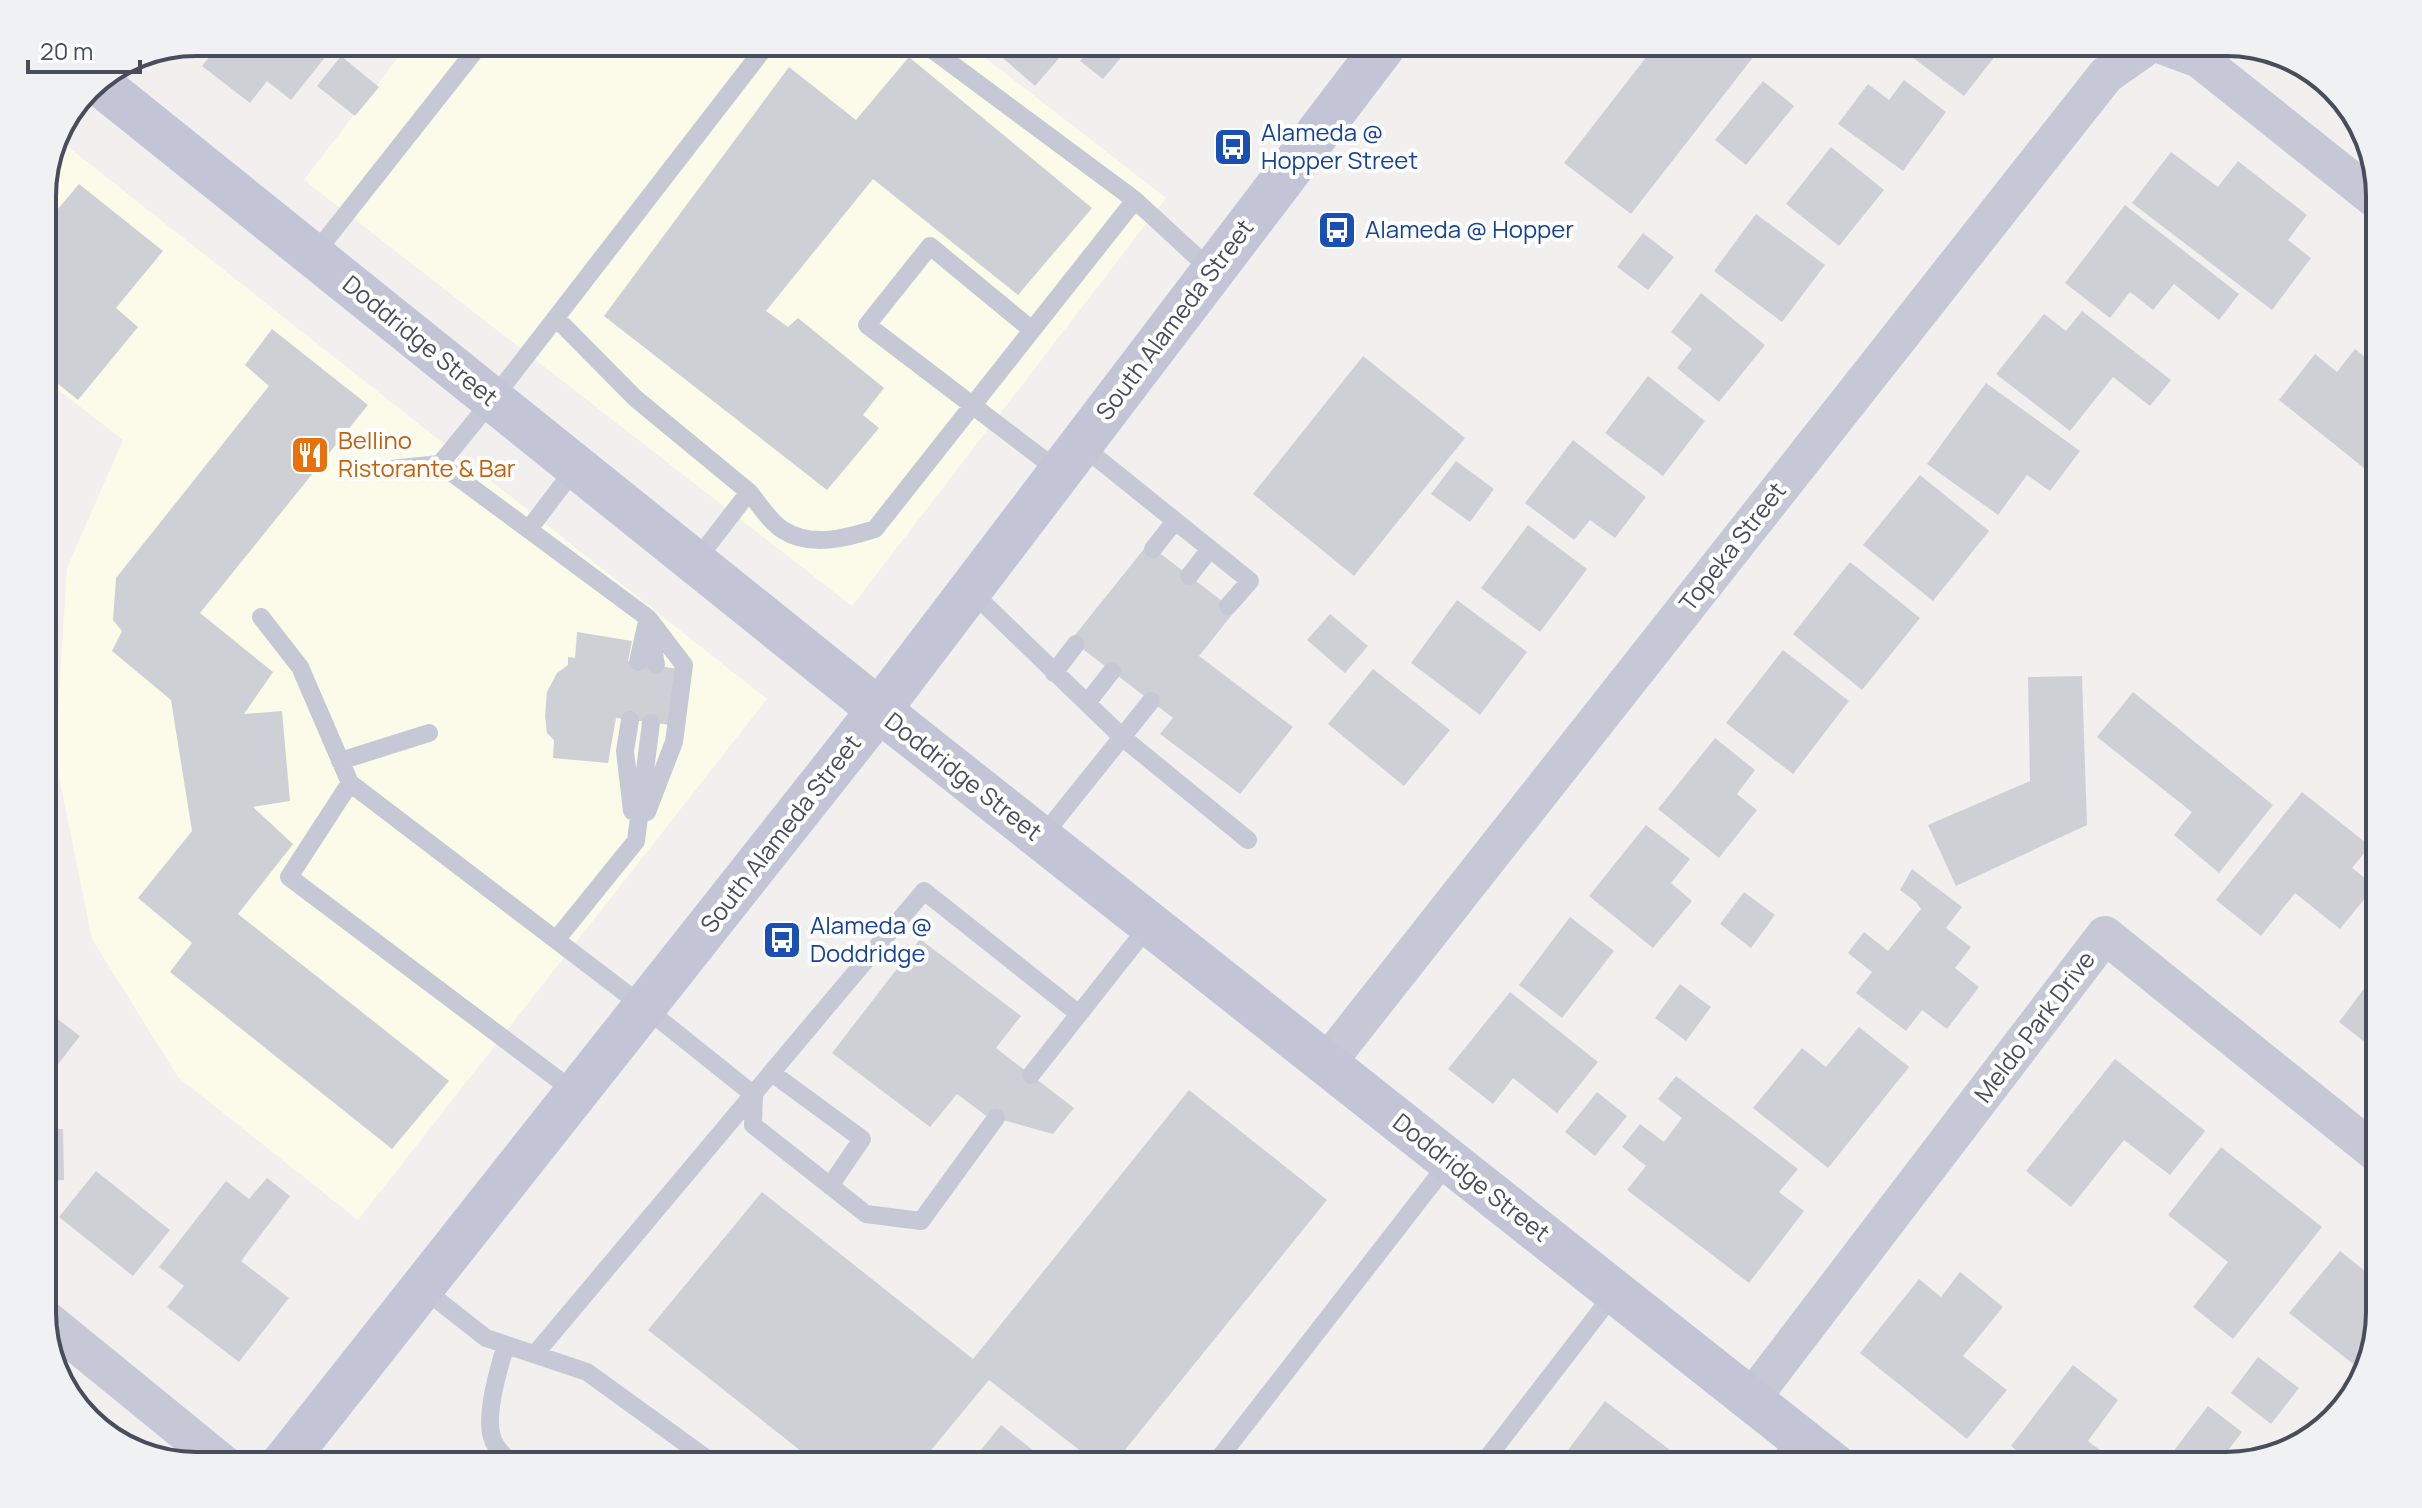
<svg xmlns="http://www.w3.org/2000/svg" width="2422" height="1508" font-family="Manrope,sans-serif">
  <rect width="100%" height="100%" fill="#f1f0ef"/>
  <path fill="#fafbe9" d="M410 42H965L1166 198 852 606 304 180Z
    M62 142 767 699 358 1220 178 1077 92 939 55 757 67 568 123 440 42 377V186Z"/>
  <path fill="#cfd0d6" d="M221 42H308L326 56 291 100 267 81 250 103 202 66Z
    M1004 42H1047L1062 55 1035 86 996 52Z
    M1096 42H1134L1103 79 1080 61Z
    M1658 42H1736L1754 56 1631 214 1564 163Z
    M1904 42H2006L1964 96 1900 48Z
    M341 56 379 87 355 116 317 86Z
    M909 57 1092 208 1018 295 873 179 766 311 788 327 798 318 884 388 863 415 879 428 827 490 604 316 789 67 856 120Z
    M1904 80 1946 112 1903 171 1838 124 1868 84 1889 100Z
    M1763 81 1794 106 1746 165 1715 140Z
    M1831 147 1884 190 1839 246 1786 204Z
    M2171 152 2218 187 2238 161 2307 215 2288 240 2311 258 2272 310 2132 203Z
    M79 184 163 251 116 308 138 327 78 400 42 371V228Z
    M2125 205 2239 294 2219 320 2174 284 2153 310 2130 292 2110 318 2065 283Z
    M1756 214 1825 265 1782 322 1714 271Z
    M1643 233 1674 257 1648 290 1617 267Z
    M1701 293 1765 345 1719 402 1677 368 1692 349 1671 332Z
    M2082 311 2171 380 2150 406 2113 377 2070 431 1996 374 2044 314 2066 331Z
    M272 329 368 405 200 613 273 672 244 714 282 711 290 801 253 807 293 844 238 914 449 1081 392 1149 170 972 192 943 138 898 192 831 171 700 112 651 122 631 113 620 116 578 269 386 245 365Z
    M2355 349 2380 369V481L2279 400 2315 354 2337 372Z
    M1363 356 1465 438 1354 576 1253 494Z
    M1648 376 1705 421 1663 476 1605 433Z
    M1986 383 2080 451 2050 491 2027 475 1998 515 1927 464Z
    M1573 440 1646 497 1615 538 1590 520 1574 540 1525 503Z
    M1456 461 1494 489 1470 522 1431 494Z
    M1920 475 1989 531 1933 601 1863 545Z
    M1528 525 1587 569 1540 632 1481 588Z
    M1148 544 1235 611 1199 656 1293 727 1240 794 1160 734 1173 718 1071 640Z
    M1850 562 1920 618 1862 690 1793 634Z
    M1457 600 1527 652 1480 715 1411 663Z
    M1330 614 1368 646 1345 673 1307 640Z
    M577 632 632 641 628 661 678 669 671 725 616 718 608 763 553 758 554 740 547 733 545 716 547 692 557 673 568 665V657L575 658Z
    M1783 650 1849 701 1793 774 1726 723Z
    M1373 669 1450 730 1404 786 1328 724Z
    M2082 676 2087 825 1956 886 1928 825 2030 781 2028 677Z
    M2133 692 2273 805 2219 873 2174 835 2192 812 2097 737Z
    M1715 738 1755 770 1737 794 1757 810 1719 858 1658 809Z
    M2302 792 2370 846 2352 868 2375 886 2340 929 2295 893 2261 936 2216 900Z
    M1646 825 1690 859 1671 883 1692 901 1653 948 1589 896Z
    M1912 869 1962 907 1946 928 1971 947 1955 968 1979 987 1947 1029 1922 1010 1906 1031 1856 993 1872 972 1848 953 1864 932 1888 951 1921 909 1916 902 1900 890Z
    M1744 892 1775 915 1751 948 1720 924Z
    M1570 917 1614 951 1562 1018 1519 985Z
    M920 939 1021 1016 996 1048 1074 1108 1053 1134 985 1115 957 1094 930 1127 832 1053Z
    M2372 978 2380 984V1054L2339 1022Z
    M1680 984 1711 1007 1686 1041 1655 1018Z
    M1510 992 1598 1062 1557 1113 1513 1078 1493 1104 1448 1069Z
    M42 1007 80 1036 42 1085Z
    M1859 1027 1909 1067 1828 1168 1753 1108 1802 1048 1826 1067Z
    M2115 1059 2205 1131 2170 1175 2124 1140 2071 1207 2026 1171Z
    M1676 1076 1798 1169 1779 1192 1804 1211 1749 1283 1627 1190 1646 1166 1622 1147 1640 1124 1664 1142 1682 1118 1658 1099Z
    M1189 1090 1327 1200 1112 1466H1100L989 1380 918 1466H820L648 1330 762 1192 973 1359Z
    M1597 1092 1627 1116 1595 1156 1565 1132Z
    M42 1129H63L64 1180 42 1181Z
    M2221 1147 2322 1227 2233 1339 2193 1307 2228 1262 2168 1215Z
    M96 1171 170 1230 133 1276 59 1217Z
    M267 1178 290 1196 241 1261 289 1298 239 1362 167 1307 184 1286 159 1267 226 1181 249 1199Z
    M2340 1251 2380 1283V1313L2362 1371 2289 1313Z
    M1960 1272 2003 1307 1963 1356 2007 1390 1967 1439 1860 1353 1919 1279 1941 1297Z
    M2258 1357 2299 1388 2271 1424 2231 1393Z
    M2073 1365 2118 1400 2088 1441 2121 1466H2032L2034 1464 2011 1446Z
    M1605 1401 1678 1456 1691 1466H1556Z
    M2208 1406 2242 1432 2216 1466H2188L2172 1453Z
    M1001 1425 1053 1466H968Z"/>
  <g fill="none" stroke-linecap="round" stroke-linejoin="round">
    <path stroke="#c6c9d5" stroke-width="18" d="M922 42 1135 200 1212 271
      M313 256 482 42
      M556 318 635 398 749 492 695 562
      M1032 330 930 246 867 325 1060 472
      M1081 445 1250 581 1228 606
      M440 464 648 618 656 665
      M381 470 440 464 493 399 769 42
      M749 492C759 504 770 522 783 530 811 548 847 538 875 529L1135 200
      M529 529 576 467
      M1153 549 1175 521
      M1189 576 1210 549
      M971 591 1122 737 1248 840
      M261 617 300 667 350 783 289 877 576 1093
      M638 662 646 626
      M1054 673 1076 644
      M1087 703 1112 671
      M630 720 625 751 632 811
      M340 761 429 733
      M350 783 644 1007 754 1095 753 1125 866 1214 921 1221 996 1118
      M647 812 674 742 684 665 649 619
      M1041 838 1151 701
      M556 940 636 841 651 723
      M772 1073 862 1139 830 1186
      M1031 1075 1150 924
      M421 1287 486 1338 587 1372 717 1466
      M506 1345C499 1367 485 1415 492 1437 496 1450 506 1458 516 1466
      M535 1354 924 891 1079 1014
      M1213 1466 1449 1162
      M1481 1466 1615 1292
      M1776 1466 1798 1436"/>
    <path stroke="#c6c9d5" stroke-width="38" d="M1326 1064 2106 75 2153 42 2199 59 2380 203
      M42 1316 226 1466
      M1751 1399 2105 935 2380 1156"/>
    <path stroke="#c3c5d7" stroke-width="44" d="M96 81 879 710 1835 1466
      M281 1466 879 710 1387 42"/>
  </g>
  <defs>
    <symbol id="bus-square" viewBox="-11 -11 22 22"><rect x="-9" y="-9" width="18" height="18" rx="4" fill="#1a4fb4" stroke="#fff"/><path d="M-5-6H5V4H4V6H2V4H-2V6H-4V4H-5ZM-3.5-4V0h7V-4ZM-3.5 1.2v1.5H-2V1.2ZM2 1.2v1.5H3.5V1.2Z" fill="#fff"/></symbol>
    <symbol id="restaurant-square" viewBox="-11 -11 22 22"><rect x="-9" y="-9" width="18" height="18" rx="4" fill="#e8710a" stroke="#fff"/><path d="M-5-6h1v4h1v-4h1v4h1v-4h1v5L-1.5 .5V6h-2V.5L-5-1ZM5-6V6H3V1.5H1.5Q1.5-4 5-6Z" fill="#fff"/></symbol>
  </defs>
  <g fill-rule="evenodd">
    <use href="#bus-square" x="1211" y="125" width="44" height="44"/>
    <use href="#bus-square" x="1315" y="208" width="44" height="44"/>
    <use href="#restaurant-square" x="288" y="433" width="44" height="44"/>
    <use href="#bus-square" x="760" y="918" width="44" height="44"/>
  </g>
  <g text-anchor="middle" stroke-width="8" stroke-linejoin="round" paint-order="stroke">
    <g font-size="24" fill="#164399" stroke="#fff" text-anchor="start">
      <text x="1261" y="141">Alameda @<tspan x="1261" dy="28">Hopper Street</tspan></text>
      <text x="1365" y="238">Alameda @ Hopper</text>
      <text x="810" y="934">Alameda @<tspan x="810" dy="28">Doddridge</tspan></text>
    </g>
    <g font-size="24" fill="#484c5b" stroke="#fff">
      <text transform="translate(1175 320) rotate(-53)" y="8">South Alameda Street</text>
      <text transform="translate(420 341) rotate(39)" y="8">Doddridge Street</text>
      <text transform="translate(1733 547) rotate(-52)" y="8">Topeka Street</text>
      <text transform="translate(963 777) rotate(38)" y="8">Doddridge Street</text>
      <text transform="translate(781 834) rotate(-52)" y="8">South Alameda Street</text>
      <text transform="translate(2035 1027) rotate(-53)" y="8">Meldo Park Drive</text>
      <text transform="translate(1471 1178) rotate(38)" y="8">Doddridge Street</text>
    </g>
    <g font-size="24" fill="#c56008" stroke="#fff" text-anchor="start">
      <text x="338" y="449">Bellino<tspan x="338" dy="28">Ristorante &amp; Bar</tspan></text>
    </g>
  </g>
  <path d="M0 0H2422V1508H0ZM196 56H2226A140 140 0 0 1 2366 196V1312A140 140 0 0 1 2226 1452H196A140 140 0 0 1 56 1312V196A140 140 0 0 1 196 56Z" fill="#f0f1f2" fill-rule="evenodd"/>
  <path fill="none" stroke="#484c5b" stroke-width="4" d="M196 56H2226A140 140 0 0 1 2366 196V1312A140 140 0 0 1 2226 1452H196A140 140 0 0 1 56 1312V196A140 140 0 0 1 196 56Z"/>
  <path d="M28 60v12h112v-12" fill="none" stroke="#484c5b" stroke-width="4"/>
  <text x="40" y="60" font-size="24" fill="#484c5b" stroke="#ffffff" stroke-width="6" paint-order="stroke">20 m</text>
</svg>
